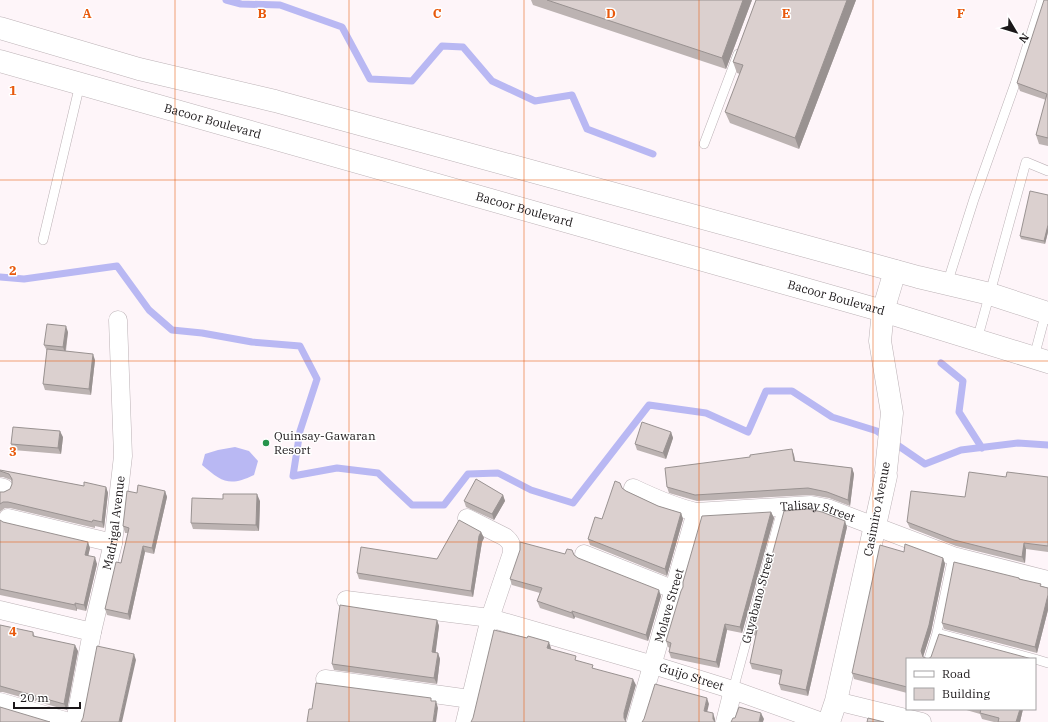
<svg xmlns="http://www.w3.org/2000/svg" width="1048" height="722" font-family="'IBM Plex Serif',serif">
  <rect width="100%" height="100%" fill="#fef5f9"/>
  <path fill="#b9b8f3" d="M235 447 249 451 258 461 254 475C229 487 222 482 202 465L205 454 218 450Z"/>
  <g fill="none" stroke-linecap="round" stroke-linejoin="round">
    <path stroke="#b9b8f3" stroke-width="7" d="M226 0 241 4 280 5 342 27 370 79 412 81 442 46 463 47 492 81 535 101 572 95 587 129 653 154
      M0 277 24 279 117 266 149 310 172 330 202 333 252 342 300 346 317 379 300 431 293 476 337 468 378 473 412 505H444L468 474 498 473 531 490 573 503 649 405 706 413 748 432 766 391H792L832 417 877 431 925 464 961 450 1018 443 1048 445
      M941 363 963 381 959 412 982 448"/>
    <defs>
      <path id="service" d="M704 144 738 54
        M43 240 80 84
        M947 284 974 199 1015 84 1042 0
        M977 340 1026 162 1048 171
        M1034 357 1046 312
        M937 633 1035 659
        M929 659 937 633 953 556
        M1035 659 1048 663
        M733 690 783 506"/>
      <g id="minor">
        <path d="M0 487 4 488"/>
        <path id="s1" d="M633 488C654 498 674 507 696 512L811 505 827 508 953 556 1048 580"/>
        <path d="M8 518 113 543"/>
        <path d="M584 554 675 590"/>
        <path id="s2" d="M346 600 490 618 653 665 733 690 822 722"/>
        <path d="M0 610 92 632"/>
        <path d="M325 679 470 699"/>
        <path d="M836 701 922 722"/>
        <path d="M0 702 69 722"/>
        <path id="s3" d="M75 722 92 632 113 543 123 456 118 320"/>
        <path d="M465 722 490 618 512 553C512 545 511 542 505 537L467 518"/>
        <path id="s4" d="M636 722 696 512"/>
        <path d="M725 722 733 690"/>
      </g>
      <path id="tertiary" d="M886 470 892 413 880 341 883 311 895 271
        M829 722 836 701 886 476"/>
      <g id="primary">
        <path d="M0 28 139 69 275 101 918 277 990 294 1048 313"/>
        <path id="s5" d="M0 61 883 311 1048 362"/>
      </g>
    </defs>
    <use href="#service" stroke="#bcb2b6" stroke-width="10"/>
    <use href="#minor" stroke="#bcb2b6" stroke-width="19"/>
    <use href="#tertiary" stroke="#bcb2b6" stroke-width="23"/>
    <use href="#primary" stroke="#bcb2b6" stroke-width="23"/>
    <use href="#service" stroke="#fff" stroke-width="9"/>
    <use href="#minor" stroke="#fff" stroke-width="18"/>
    <use href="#tertiary" stroke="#fff" stroke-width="22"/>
    <use href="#primary" stroke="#fff" stroke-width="22"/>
  </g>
  <path fill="#bcb3b2" d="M531 0H752L726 69 533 5Z
    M756 0H856L799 149 730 123 725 112 740 74 737 73 733 62Z
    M1048 0V146L1039 144 1036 135 1046 100 1020 91 1017 83Z
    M1048 195V232L1045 244 1021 239 1020 236Z
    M68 332 66 351 95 360 91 395 45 390 43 384 47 351 44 345Z
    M671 432 673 438 666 459 637 450 635 444Z
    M63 437 61 454 13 450 11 444Z
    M794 455 795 461 852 468 854 474 850 506 829 498 811 495 697 501 669 493 667 487Z
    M0 470 84 486 106 487 108 493 104 528 95 526V528L10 508H5L1 511 0 512V492H4L10 489 12 484V482L11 480 3 477H0Z
    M1006 477H1048V552L1026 549 1025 563 956 546 910 528 907 522 965 497Z
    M622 488 626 491 658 506 681 513 683 519 667 576 590 545 588 539 602 519Z
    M165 491 167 497 154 554 145 552 130 620 107 615 105 609 121 563 128 533H125L123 526 137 493Z
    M503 495 505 501 494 520 466 507 464 501Z
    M260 501 259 531 193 529 191 523Z
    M771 512 774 518 742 633 727 630 719 668 671 658 669 652 670 648 668 647 666 641Z
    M0 520 3 522 90 548 88 556 97 564 86 611 77 609V611L0 595Z
    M847 527 808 696 781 690 779 684 780 675 752 669 750 663 756 636 754 635 752 629Z
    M481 532 484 538 482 542 473 597 359 579 357 573 437 559Z
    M904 552 943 558 945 564 931 632 923 657 928 659H1032H907V693L854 679 852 673Z
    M565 554 574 555 578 558 661 596 648 641 575 617 574 619 540 608 537 601 540 593 512 585 510 579Z
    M1019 578 1020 579 1048 588V610L1037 653 944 629 942 623Z
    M437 620 439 626 435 653H438L440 659 437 684 334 670 332 664Z
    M0 625 33 632 35 637 78 651 67 710 3 692H0Z
    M963 709H1023L1020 722H994L982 719 980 714Z"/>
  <path fill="#999291" d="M743 0H752L726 69 722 58Z
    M847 0H856L799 149 795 138Z
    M1048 225V232L1045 244 1044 241Z
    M66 326 68 332 65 353 63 347Z
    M93 354 95 360 91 395 89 389Z
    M60 431 63 437 61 454 58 448Z
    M671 432 673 438 666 459 663 453Z
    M792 449 794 455 796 467 794 461Z
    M852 468 854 474 850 506 848 500Z
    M106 487 108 493 104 528 102 522Z
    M165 491 167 497 154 554 152 548Z
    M257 494 260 501 259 531 256 525Z
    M503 495 505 501 494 520 492 514Z
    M771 512 774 518 742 633 740 627Z
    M681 513 683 519 667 576 665 569Z
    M845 521 847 527 808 696 806 690Z
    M481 532 484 538 482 542 473 597 471 591 479 536Z
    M88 542 90 548 87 561 85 555Z
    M1024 543 1026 549 1025 563 1022 557Z
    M143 546 145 552 130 620 128 614Z
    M95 557 97 564 86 611 84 605Z
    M943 558 945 564 931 632 923 657V659L921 651Z
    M659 590 661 596 648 641 646 635Z
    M1048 595V610L1037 653 1035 647Z
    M75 603 77 609V611L75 605Z
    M572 611 575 617 574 619 572 613Z
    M437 620 439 626 435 658 432 652Z
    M725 624 727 630 719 668 716 662Z
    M549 642 551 648 550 654 547 648Z
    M75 645 78 651 67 710 64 704Z
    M438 653 440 659 437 684 434 678Z
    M134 654 136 660 122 722H119Z
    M633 679 636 685 626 720V722L624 718V713Z
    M707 698 709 704 706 717 704 711Z
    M436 701 438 708 436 722H433Z
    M1020 709H1023L1020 722H1016Z
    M713 713 715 719V722H714L713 719Z
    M761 713 764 719 763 722H759Z"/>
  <path fill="#dbd0cf" stroke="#999291" d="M547 0H743L722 58Z
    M756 0H847L795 138 725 112 743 65 733 62Z
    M1044 0H1048V138L1036 135 1047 94 1017 83Z
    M1030 191 1048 195V225L1044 241 1020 236Z
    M47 324 66 326 63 347 44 345Z
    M47 349 93 354 89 389 43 384Z
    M642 422 671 432 663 453 635 444Z
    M13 427 60 431 58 448 11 444Z
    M792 449 794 461 852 468 848 500 827 492 808 488 695 495 667 487 665 468 750 457V455Z
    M0 470 84 486V482L106 487 102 522 93 520 92 522 8 502H3L0 504V492H4L10 489 12 484V479L9 474 0 471Z
    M969 472 1006 477 1007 472 1048 477V546L1024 543 1022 557 954 540 907 522 911 491 965 497Z
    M476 479 503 495 492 514 464 501Z
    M615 481 620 483 622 488 626 491 658 506 681 513 665 569 588 539 595 517 602 519Z
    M138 485 165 491 152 548 143 546 128 614 105 609 116 562 121 563 129 528 123 526 127 491 137 493Z
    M223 494H257L256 525 191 523 192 498 223 499Z
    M808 509 822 512 845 521 806 690 779 684 782 670 750 663 757 630 752 629 784 511Z
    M771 512 740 627 725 624 716 662 669 652 671 643 666 641 681 591 683 587V582L702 516Z
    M0 520 3 522 88 542 85 555 95 557 84 605 75 603V605L0 589Z
    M459 520 481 532 479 536 471 591 357 573 361 547 437 559Z
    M520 542 565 554 567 549 572 550 574 555 578 558 659 590 646 635 572 611V613L537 601 542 588 510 579 520 550Z
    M905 544 943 558 929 625 921 651 923 657 928 659 931 657 939 634 1032 659H907V687L852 673 880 545 904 552Z
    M954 562 1019 578V579L1041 584 1040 586 1048 588V595L1035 647 942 623Z
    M340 605 437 620 432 652 438 653 434 678 332 664Z
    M0 625 33 632V636L75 645 64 704 0 686Z
    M494 630 527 638 528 636 549 642 547 648 576 656 575 660 593 665 592 668 633 679 624 713V718L626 722H471L473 718Z
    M97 646 134 654 119 722H81L83 718Z
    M316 683 431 698V701H436L433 722H307L309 709H312Z
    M655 684 707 698 704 711 713 713V719L715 722H642L644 719Z
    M0 707 50 722H0Z
    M739 707 761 713 759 722H731L733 718H735Z
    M981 709H1020L1016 722H998L999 718 980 713Z
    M868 718 884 722H867Z"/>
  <path fill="none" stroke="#e8590c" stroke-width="1" stroke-opacity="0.55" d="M175 0V722M349 0V722M524 0V722M699 0V722M873 0V722M0 180H1048M0 361H1048M0 542H1048"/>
  <circle fill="#26944c" stroke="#fff" stroke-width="1.5" cx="266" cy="443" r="4"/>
  <g text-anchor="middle" stroke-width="3" stroke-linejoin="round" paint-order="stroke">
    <g font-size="12" fill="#1b1719" stroke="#fff">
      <text dy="4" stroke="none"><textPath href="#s5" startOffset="221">Bacoor Boulevard</textPath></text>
      <text dy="4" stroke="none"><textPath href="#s5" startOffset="545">Bacoor Boulevard</textPath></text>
      <text dy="4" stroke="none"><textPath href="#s5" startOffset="869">Bacoor Boulevard</textPath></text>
      <text transform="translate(877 509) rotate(-79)" y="4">Casimiro Avenue</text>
      <text dy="4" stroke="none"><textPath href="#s1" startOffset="190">Talisay Street</textPath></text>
      <text dy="4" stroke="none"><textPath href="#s3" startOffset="203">Madrigal Avenue</textPath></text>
      <text transform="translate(758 598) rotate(-75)" y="4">Guyabano Street</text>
      <text dy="4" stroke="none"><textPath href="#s4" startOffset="121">Molave Street</textPath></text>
      <text dy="4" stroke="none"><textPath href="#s2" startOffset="355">Guijo Street</textPath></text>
    </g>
    <g font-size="12" fill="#1b1719" stroke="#fff" text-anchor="start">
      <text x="274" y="440">Quinsay-Gawaran<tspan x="274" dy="14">Resort</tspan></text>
    </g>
  </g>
  <g font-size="13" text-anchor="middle" font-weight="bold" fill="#e8590c" stroke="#fff" stroke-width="3" stroke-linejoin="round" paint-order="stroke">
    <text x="87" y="18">A</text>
    <text x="262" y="18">B</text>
    <text x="437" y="18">C</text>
    <text x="611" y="18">D</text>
    <text x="786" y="18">E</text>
    <text x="961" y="18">F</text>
    <text x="13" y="95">1</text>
    <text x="13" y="275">2</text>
    <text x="13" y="456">3</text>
    <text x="13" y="636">4</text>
  </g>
  <rect x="906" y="658" width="130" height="52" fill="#ffffff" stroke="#a4a2a3"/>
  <rect x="914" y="671" width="20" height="6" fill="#ffffff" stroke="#a4a2a3"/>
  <text x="942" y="678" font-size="12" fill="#1b1719">Road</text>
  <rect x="914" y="688" width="20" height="12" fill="#dbd0cf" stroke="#a4a2a3"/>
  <text x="942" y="698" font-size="12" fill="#1b1719">Building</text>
  <g transform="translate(1016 32) rotate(128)" stroke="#ffffff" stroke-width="3" paint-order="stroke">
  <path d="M0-3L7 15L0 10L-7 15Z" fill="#1b1719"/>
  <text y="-6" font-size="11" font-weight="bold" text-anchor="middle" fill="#1b1719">N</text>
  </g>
  <path d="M14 702v6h66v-6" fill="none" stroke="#1b1719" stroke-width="2"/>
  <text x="20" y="702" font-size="12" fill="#1b1719" stroke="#ffffff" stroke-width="3" paint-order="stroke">20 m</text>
</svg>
